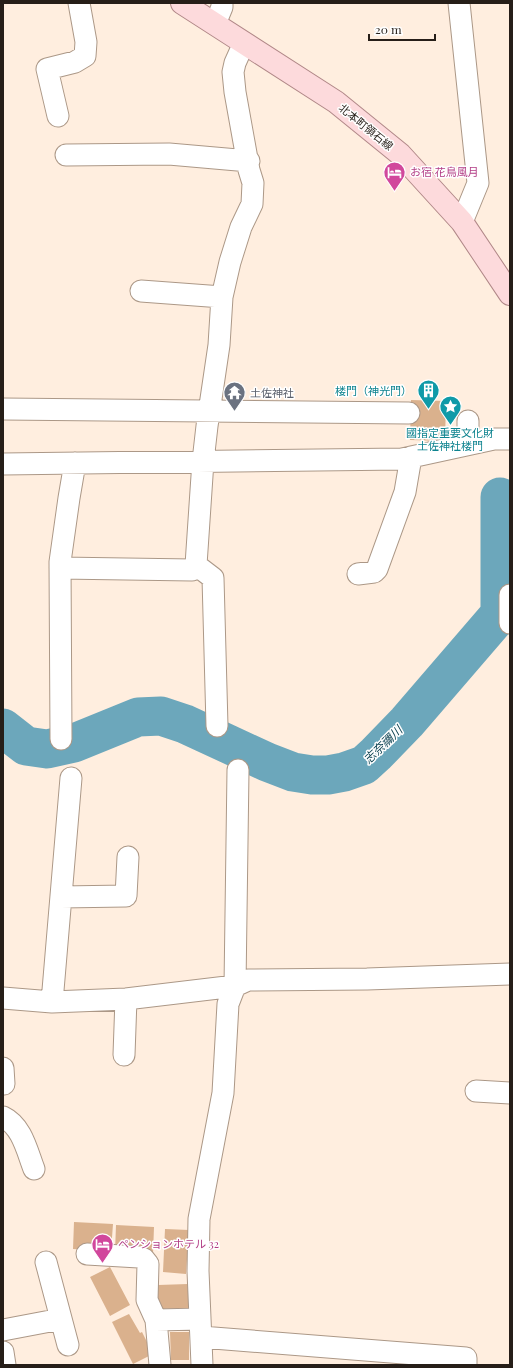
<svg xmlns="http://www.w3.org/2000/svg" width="513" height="1368" font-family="'Playfair Display','Noto Sans JP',serif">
  <rect width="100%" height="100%" fill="#ffeedf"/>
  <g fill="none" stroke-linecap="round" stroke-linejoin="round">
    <path stroke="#6ca7bb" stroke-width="39" d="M3 728 26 746 47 749 74 743 138 717 161 716 185 724 267 762 293 772 312 775H328L344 772 364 765 376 754 407 722 500 614V497"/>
  </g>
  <path fill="#dab18d" d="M411 400 446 401 445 441 410 440Z
    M74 1222 113 1224 111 1251 73 1249Z
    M116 1225 154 1227 153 1254 115 1252Z
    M165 1229 189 1230 186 1274 163 1272Z
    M110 1267 130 1305 110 1316 90 1277Z
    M188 1284V1308L158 1309V1285Z
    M129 1314 140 1333 142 1332 153 1354 133 1364 112 1322Z
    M170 1332H189V1360H171Z"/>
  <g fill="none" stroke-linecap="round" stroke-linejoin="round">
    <defs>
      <path id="minor" d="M459 3 478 183 462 222
        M215 24 222 7V3
        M58 116 47 69 75 62 85 56 86 42 79 3
        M66 155 169 154 249 161
        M141 291 222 297
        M3 409 409 413
        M468 444V421
        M3 464 402 459 494 439H510
        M60 568 192 570 196 565
        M358 574 374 572 377 569 405 492 411 457
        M510 595V623
        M217 726 213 578 196 565 203 461 207 426 219 345 222 297 230 262 241 227 252 204 253 183 249 170 235 92 233 72 235 63 244 43
        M61 739 60 562 69 498 75 463
        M61 897 126 896 128 857
        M3 998 52 1002 126 999 235 986 248 980 367 979 510 974
        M52 1002 71 778
        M124 1055 126 999
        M3 1068 4 1084
        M476 1091 510 1093
        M3 1117C22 1126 27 1151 34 1169
        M87 1254 139 1257 144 1259 148 1264 147 1300 156 1320 160 1365
        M46 1262 68 1345
        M156 1320 200 1319
        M3 1330 61 1319
        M201 1337 466 1358V1365
        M3 1352 5 1365
        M202 1365 198 1271 199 1219 223 1093 228 1004 235 986 238 770"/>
      <path id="major" d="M182 3 336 102 400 154 462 222 510 294"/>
    </defs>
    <use href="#minor" stroke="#ac9887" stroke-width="23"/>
    <use href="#major" stroke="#b18888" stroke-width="24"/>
    <use href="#minor" stroke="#fff" stroke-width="21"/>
    <use href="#major" stroke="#fddadc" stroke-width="22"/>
  </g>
  <defs>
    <symbol id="hotel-pin" viewBox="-11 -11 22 30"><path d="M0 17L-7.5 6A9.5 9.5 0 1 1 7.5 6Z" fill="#d1479c" stroke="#fff"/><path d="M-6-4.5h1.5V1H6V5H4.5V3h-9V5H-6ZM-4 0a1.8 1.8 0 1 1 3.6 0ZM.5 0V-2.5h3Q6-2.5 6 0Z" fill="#fff"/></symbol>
    <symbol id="building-pin" viewBox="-11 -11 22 30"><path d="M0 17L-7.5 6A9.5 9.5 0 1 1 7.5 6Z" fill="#0f9aa8" stroke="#fff"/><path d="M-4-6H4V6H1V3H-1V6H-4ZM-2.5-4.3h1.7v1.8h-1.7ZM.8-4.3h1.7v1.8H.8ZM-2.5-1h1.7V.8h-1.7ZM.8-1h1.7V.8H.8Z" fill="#fff"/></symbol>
    <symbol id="temple-pin" viewBox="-11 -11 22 30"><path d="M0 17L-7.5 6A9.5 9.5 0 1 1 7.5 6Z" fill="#6b7280" stroke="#fff"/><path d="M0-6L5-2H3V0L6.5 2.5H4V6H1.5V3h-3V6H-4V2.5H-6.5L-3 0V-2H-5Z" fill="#fff"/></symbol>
    <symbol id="sight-pin" viewBox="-11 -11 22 30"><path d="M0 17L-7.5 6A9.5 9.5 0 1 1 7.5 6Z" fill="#0f9aa8" stroke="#fff"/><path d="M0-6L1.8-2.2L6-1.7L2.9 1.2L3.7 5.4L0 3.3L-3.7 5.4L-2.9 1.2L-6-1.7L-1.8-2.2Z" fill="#fff"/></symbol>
  </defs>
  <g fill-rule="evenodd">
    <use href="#hotel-pin" x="382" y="160" width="25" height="34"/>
    <use href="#building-pin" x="416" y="378" width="25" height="34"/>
    <use href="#temple-pin" x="222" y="380" width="25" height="34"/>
    <use href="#sight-pin" x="438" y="394" width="25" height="34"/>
    <use href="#hotel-pin" x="90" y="1232" width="25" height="34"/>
  </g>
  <g text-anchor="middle" stroke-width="3" stroke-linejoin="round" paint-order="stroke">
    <g font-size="11" fill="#261e18" stroke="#fff">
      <text transform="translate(366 127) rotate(39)" y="4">北本町領石線</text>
    </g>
    <g font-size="11" fill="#b23c85" stroke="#fff" text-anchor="start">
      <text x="410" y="176">お宿 花鳥風月</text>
      <text x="118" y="1248">ペンションホテル 32</text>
    </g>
    <g font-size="11" fill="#0d838f" stroke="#fff" text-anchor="end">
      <text x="412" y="395">楼門（神光門）</text>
      <text x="450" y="437" text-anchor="middle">國指定重要文化財<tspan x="450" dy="13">土佐神社楼門</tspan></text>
    </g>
    <g font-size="11" fill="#5b616d" stroke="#fff" text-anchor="start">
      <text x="250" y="397">土佐神社</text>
    </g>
    <g font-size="12" font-style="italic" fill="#0d4352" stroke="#fff">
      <text transform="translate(383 745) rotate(-44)" y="4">志奈禰川</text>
    </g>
  </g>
  <rect width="513" height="1368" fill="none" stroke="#261e18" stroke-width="8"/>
  <path d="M369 34v6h66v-6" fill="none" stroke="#261e18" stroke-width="2"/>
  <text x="375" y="34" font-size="12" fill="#261e18" stroke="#ffffff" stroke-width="3" paint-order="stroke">20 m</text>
</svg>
